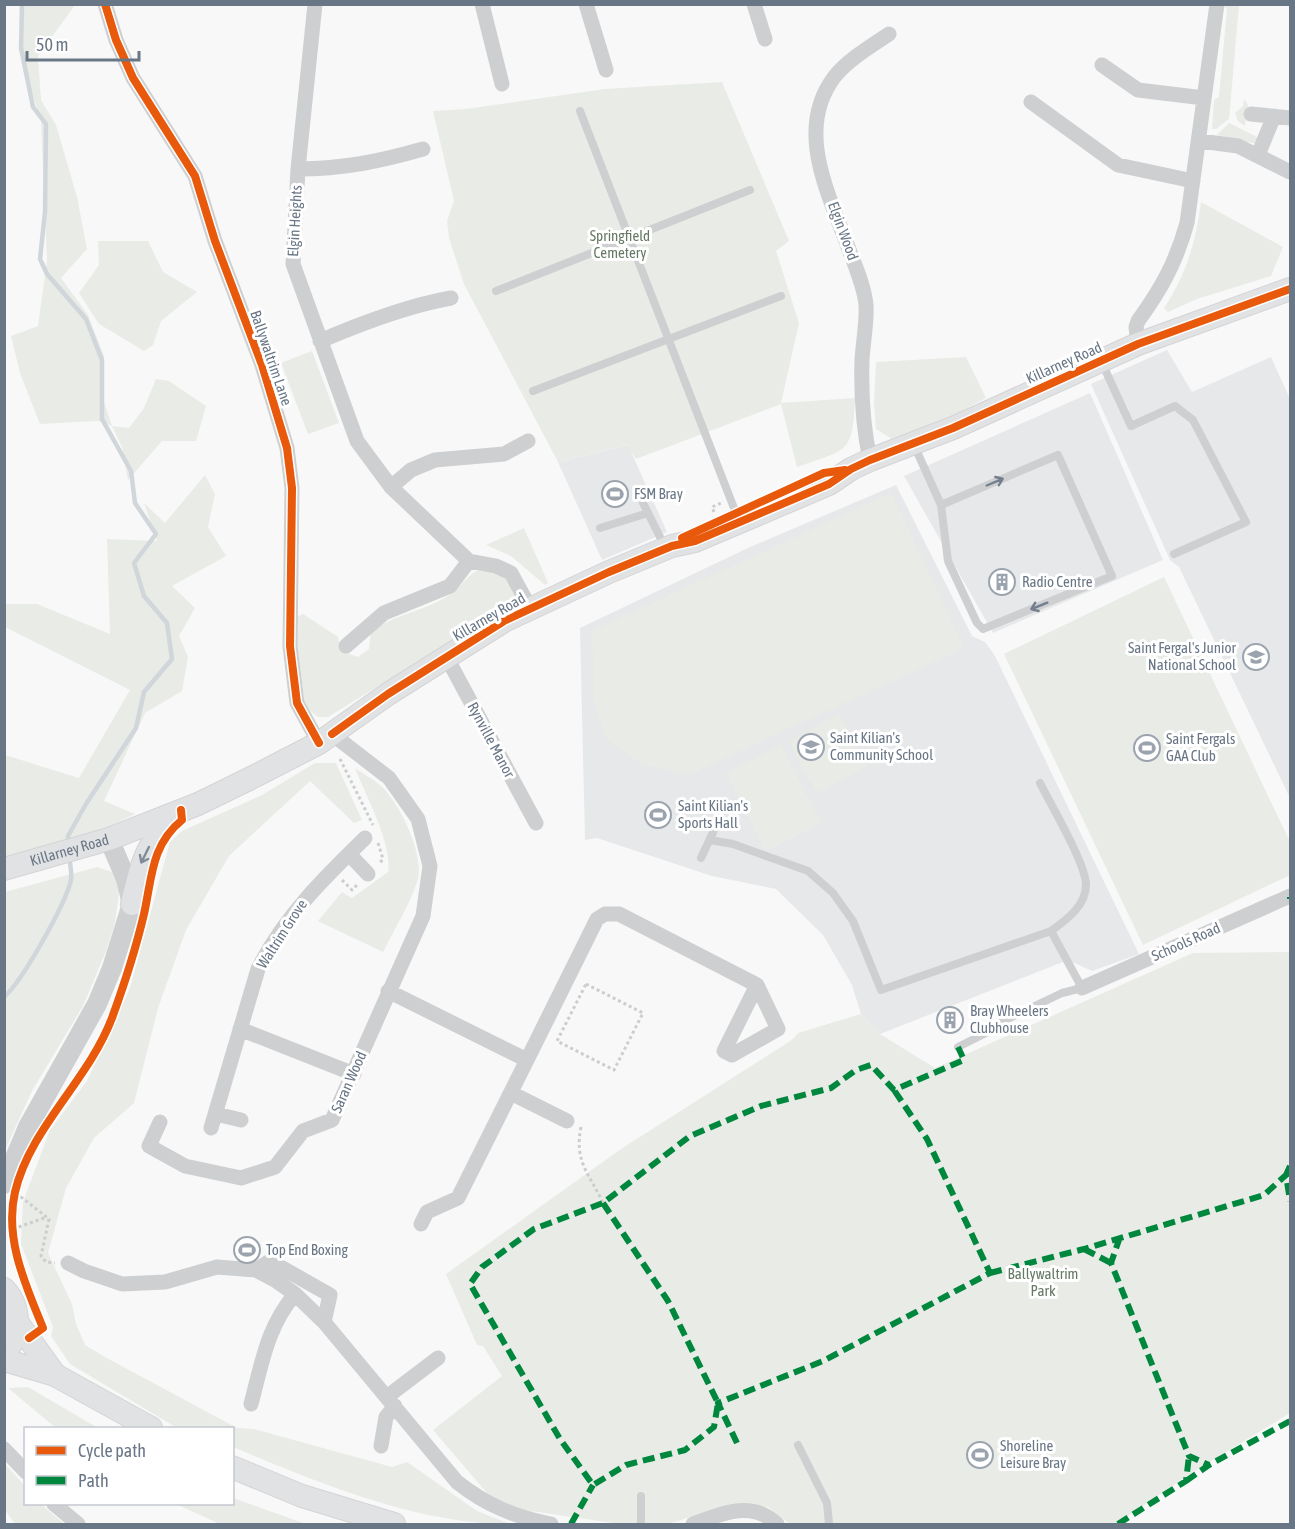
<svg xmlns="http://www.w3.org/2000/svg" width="1295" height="1529" font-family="'Asap Condensed',sans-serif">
  <rect width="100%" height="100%" fill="#f8f8f8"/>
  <path fill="#e7e8e9" d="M1167 350 1192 392 1271 357 1290 399V798L1179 567 1170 560 1091 384Z
    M1090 393 1163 560 993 633 904 476Z
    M628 445 667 532 602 560 558 462Z
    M896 485 972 636 985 642 995 656 1139 954 1092 971 1068 960 880 1034 861 1014 852 985 823 935 776 889 712 876 597 838 585 840 580 628 750 547Z"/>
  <path fill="#e8ebe6" d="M21 5H75L38 56 41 100 56 125 77 197 87 249 61 278 88 315 104 356 103 399 112 426 129 428 144 408 156 379 169 381 206 406 196 441H162L128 480 122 447 112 426 98 421 40 424 20 373 11 336 38 326 47 260 41 122 21 56Z
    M1223 5H1239L1229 119 1216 129H1212L1214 100 1219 97 1227 9Z
    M722 82 789 241 776 251 799 323 781 403 855 398C853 455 847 449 797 467L781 404 636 459 627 445 558 462 464 284 449 238 447 221 454 201 433 111 466 109 605 89Z
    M1244 99 1248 105 1245 126 1238 121 1235 113 1243 106Z
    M1229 123 1259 138 1257 144 1217 135Z
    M1201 202 1283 247 1271 276 1197 299 1168 312 1164 308C1186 275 1196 242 1201 202Z
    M98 241H148L163 272 197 292 161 321 153 345 144 351 99 324 79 293 99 265Z
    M312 351 339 423 308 434 281 363Z
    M966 357 986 398 948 418 892 439 876 429 874 403 876 362Z
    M205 475 215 494 208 527 226 556 172 586 195 608 179 636 188 657 182 691 145 713 104 801 135 814 97 832 5 860V755L79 778 130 690 7 628 5 625V604H37L110 634 107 539 157 541 144 503 165 523Z
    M891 493 964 648 690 774 641 764 606 738 594 702 592 631Z
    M524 528 548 583 545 585 511 556 486 545Z
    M481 569 501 571 515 594 513 603 328 717H318L305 707 294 618 303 614 338 637 341 651 358 657 369 649 371 632C395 613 428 611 452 593 463 585 467 574 481 569Z
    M1164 577 1290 842V875L1143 945 1004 654Z
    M839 714 867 766 817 793 789 742Z
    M781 745 821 823 766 851 726 773Z
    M315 763H336L362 820 354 823 310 781 229 856 186 930 158 1008 134 1103 94 1138 66 1188 48 1253 72 1304 76 1324 85 1345 103 1356 237 1428 254 1429 392 1467 407 1462 477 1511 510 1524C419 1525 316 1482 233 1447L232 1428H177L70 1364 51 1336 53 1327 21 1244 23 1202 50 1130 87 1081 130 988 170 842 182 831 262 795Z
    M355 768C363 774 374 779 381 786 400 803 426 857 417 882 409 906 394 930 383 952L318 921 342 892 352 898 388 872C393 845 365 794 355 768Z
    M97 867 112 872 120 885 115 923 106 951 83 1006 32 1091 5 1150V892Z
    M1290 952V1413L1193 1472 1116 1524H790L768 1507 728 1505 668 1524H620L524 1510 504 1503 487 1493 433 1430 502 1376 483 1346 477 1345 446 1274 621 1149 792 1040 798 1033 861 1014 880 1034 935 1068 1193 953Z
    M28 1387 98 1428H56L8 1388Z
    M4 1463 25 1486 26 1504H41L64 1524H15L5 1510Z
    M233 1498 306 1524H220L176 1504H232Z"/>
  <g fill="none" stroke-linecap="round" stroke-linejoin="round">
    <path stroke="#d0d6da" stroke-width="4.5" d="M22 4 21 48 33 107 46 124 45 212 40 259 47 274 86 319 102 360V419L131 471 135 503 156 534 134 563 144 596 167 623 172 659 144 692 136 728 86 804 68 836V845
      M4 997C22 982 66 903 71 880 72 873 70 863 69 856"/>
    <defs>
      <g id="secondary">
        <path id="s1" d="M4 869 109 839 198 804 255 776 319 743 388 694 504 621 609 572 672 546 695 541 829 484 851 469 870 460 953 428 1138 344 1290 289"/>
        <path d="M132 904C142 860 145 849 174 814"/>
        <path d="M4 1289C21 1307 21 1335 4 1353"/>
        <path d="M17 1322 55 1375"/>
        <path d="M4 1360 55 1375 151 1428"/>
        <path d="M232 1467 302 1496 394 1524"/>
      </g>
    </defs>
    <use href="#secondary" stroke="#d4d4d6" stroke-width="24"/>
    <path stroke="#cccdce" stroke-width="3" stroke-dasharray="3 3" stroke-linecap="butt" d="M714 512 712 507 723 502
      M340 759 373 825
      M378 843 383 859 379 864
      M342 880 352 890 359 883
      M586 984 643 1013 614 1070 557 1041Z
      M581 1127C574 1162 589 1173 603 1203
      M16 1193 49 1219 41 1256 46 1262 55 1263
      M13 1229 47 1217"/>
    <path stroke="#cecfd1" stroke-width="8" d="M580 111 739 521
      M496 291 750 190
      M1102 363 1131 426 1175 406 1193 420 1246 522 1174 554
      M533 391 781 296
      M914 445 941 505 948 561 977 623 983 629 1112 576 1058 455 941 505
      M643 503 665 547
      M600 528 648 513
      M710 840 733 844 808 871 833 893 853 921 881 990 1051 931C1066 920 1086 906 1086 885 1086 864 1051 805 1040 783
      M701 858 716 826
      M958 1047 988 1032 995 1025 1062 993 1082 988 1051 931
      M798 1445 827 1503 829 1524
      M641 1524V1496"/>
    <path stroke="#cecfd1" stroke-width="15" d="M105 4 116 40 133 78 195 176 215 241 262 365 287 448 292 488 290 646 297 703 319 743
      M315 4 298 169 293 264 357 441 391 487 469 561 496 566 511 573 530 608
      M482 4 502 84
      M586 4 606 70
      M754 4 765 39
      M1102 65 1138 90 1204 98
      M1031 102 1118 165 1193 181
      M1251 114 1290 118
      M1200 141 1238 146 1290 172
      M1258 155 1274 116
      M298 169C343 169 381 161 423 149
      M320 341C362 323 406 306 451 298
      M1138 344 1136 327 1138 321C1162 288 1176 262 1187 223L1217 4
      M870 460C863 427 861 393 862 360 863 342 867 323 866 305 864 284 854 264 847 244 827 190 795 128 835 76 849 59 871 46 889 34
      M391 487 411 470 435 460 504 454 528 441
      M346 646 384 613 450 586 469 561
      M447 658 536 823
      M349 854 368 874
      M1082 988 1290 896
      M388 991 527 1060 597 919 605 914H619L757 985 724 1051 732 1055 778 1029 757 985
      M240 1029 354 1074
      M511 1093 567 1121
      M216 1114 241 1120
      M160 1122 149 1146 185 1166 241 1178 275 1167 303 1131 332 1120 423 916 430 866 418 819 389 778 332 734
      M211 1128 258 969C284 917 324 878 365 838
      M421 1224 427 1212 458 1198 527 1060
      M68 1263 84 1271 122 1284 165 1282 217 1267 256 1270 275 1280 295 1294 324 1322 457 1482C486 1505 515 1517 551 1524
      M256 1270 270 1261 330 1295 324 1322
      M388 1396 438 1358
      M251 1404C262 1363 267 1327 295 1294
      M381 1446 386 1417 395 1406
      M4 1449 26 1472
      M54 1504 78 1524
      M693 1524C722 1513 752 1500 777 1524"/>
    <path stroke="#cecfd1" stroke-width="20" d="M4 1184 28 1127 97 1004 112 968 132 904 126 879 109 839"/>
    <use href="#secondary" stroke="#e1e2e3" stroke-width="22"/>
    <path stroke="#00873e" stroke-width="6" stroke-dasharray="12 6" stroke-linecap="butt" d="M1290 897V899
      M1290 1166 1286 1175 1290 1201
      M603 1203 668 1301 718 1403 714 1427 685 1450 626 1465 593 1485 560 1439 470 1284 482 1267 534 1229 603 1203 690 1136 761 1106 831 1088 856 1070 871 1065 894 1090 964 1060 958 1047
      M1120 1237 1111 1263 1189 1456 1209 1465
      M1084 1249 1111 1263
      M990 1273 1084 1249 1264 1195 1286 1175
      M737 1443 718 1403 823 1361 990 1273 927 1139 894 1090
      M1186 1481 1209 1465 1290 1421
      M571 1524 593 1485
      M1118 1524 1186 1481 1189 1456"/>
    <defs>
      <path id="cycleway" d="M105 4 116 40 133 78 195 176 215 241 262 365 287 448 292 488 290 646 297 703 319 743
        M682 538 824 473 845 470
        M332 734 388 694 504 621 609 572 672 546 695 541 829 484 851 469 870 460 953 428 1138 344 1290 289
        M29 1338 43 1328C26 1286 4 1239 15 1192 30 1128 88 1081 112 1018 124 985 136 948 144 914 152 878 151 845 182 820L181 810"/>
    </defs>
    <use href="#cycleway" stroke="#fff" stroke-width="11"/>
    <use href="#cycleway" stroke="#e8590c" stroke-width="8"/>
  </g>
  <defs><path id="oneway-shaft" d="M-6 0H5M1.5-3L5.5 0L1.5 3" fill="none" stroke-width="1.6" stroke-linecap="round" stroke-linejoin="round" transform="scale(1.5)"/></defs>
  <g stroke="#737f8e">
    <use href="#oneway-shaft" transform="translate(995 482) rotate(-23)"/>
    <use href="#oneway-shaft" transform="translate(1039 606) rotate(158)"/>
  </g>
  <use stroke="#818c99" href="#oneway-shaft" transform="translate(145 855) rotate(116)"/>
  <defs>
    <symbol id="stadium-ring" viewBox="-11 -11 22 22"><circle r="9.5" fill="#fff" stroke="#9ba4ae" stroke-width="1.5"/><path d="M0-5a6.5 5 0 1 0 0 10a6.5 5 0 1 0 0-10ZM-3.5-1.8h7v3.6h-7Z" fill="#9ba4ae"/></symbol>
    <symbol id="building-ring" viewBox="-11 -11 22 22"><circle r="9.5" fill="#fff" stroke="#9ba4ae" stroke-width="1.5"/><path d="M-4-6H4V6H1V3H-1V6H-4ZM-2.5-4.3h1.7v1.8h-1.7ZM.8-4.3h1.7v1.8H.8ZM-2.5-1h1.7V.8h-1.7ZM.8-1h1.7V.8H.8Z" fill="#9ba4ae"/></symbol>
    <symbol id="school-ring" viewBox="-11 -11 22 22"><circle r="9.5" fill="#fff" stroke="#9ba4ae" stroke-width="1.5"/><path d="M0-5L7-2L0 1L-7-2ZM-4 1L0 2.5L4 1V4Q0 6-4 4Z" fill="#9ba4ae"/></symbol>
  </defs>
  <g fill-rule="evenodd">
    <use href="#stadium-ring" x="600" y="479" width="30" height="30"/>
    <use href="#building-ring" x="987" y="567" width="30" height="30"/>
    <use href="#school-ring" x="1241" y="642" width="30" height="30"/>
    <use href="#school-ring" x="796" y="732" width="30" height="30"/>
    <use href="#stadium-ring" x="1132" y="733" width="30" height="30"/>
    <use href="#stadium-ring" x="643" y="800" width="30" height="30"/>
    <use href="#building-ring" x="935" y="1005" width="30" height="30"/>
    <use href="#stadium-ring" x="232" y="1235" width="30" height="30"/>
    <use href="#stadium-ring" x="965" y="1440" width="30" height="30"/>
  </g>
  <g text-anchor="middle" stroke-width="6" stroke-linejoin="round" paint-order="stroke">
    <g font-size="15" fill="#697686" stroke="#fff">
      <text transform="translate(295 221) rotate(-87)" y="5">Elgin Heights</text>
      <text transform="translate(843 231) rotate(70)" y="5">Elgin Wood</text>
      <text transform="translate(271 358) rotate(71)" y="5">Ballywaltrim Lane</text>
      <text transform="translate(1064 363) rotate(-24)" y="5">Killarney Road</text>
      <text transform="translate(489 617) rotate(-30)" y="5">Killarney Road</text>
      <text transform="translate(491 740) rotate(62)" y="5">Rynville Manor</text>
      <text dy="5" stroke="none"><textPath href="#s1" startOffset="68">Killarney Road</textPath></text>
      <text transform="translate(282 934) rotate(-57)" y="5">Waltrim Grove</text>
      <text transform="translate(1186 942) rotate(-24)" y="5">Schools Road</text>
      <text transform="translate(349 1082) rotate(-66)" y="5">Saran Wood</text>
    </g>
    <g font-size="15" fill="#657964" stroke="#fff">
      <text x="620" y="241">Springfield<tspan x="620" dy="17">Cemetery</tspan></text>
      <text x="1043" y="1279">Ballywaltrim<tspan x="1043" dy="17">Park</tspan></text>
    </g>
    <g font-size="15" fill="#697686" stroke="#fff" text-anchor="start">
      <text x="634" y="499">FSM Bray</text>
      <text x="1022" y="587">Radio Centre</text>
      <text x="1236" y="653" text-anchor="end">Saint Fergal's Junior<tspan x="1236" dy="17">National School</tspan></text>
      <text x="830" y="743">Saint Kilian's<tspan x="830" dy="17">Community School</tspan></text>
      <text x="1166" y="744">Saint Fergals<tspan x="1166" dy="17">GAA Club</tspan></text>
      <text x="678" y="811">Saint Kilian's<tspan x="678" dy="17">Sports Hall</tspan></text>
      <text x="970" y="1016">Bray Wheelers<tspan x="970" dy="17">Clubhouse</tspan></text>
      <text x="266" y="1255">Top End Boxing</text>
      <text x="1000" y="1451">Shoreline<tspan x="1000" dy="17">Leisure Bray</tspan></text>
    </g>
  </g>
  <rect width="1295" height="1529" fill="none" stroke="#697686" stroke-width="12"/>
  <rect x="24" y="1427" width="210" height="78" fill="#ffffff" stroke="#c3c8cf" stroke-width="1.5"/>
  <rect x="36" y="1446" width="30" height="9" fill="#e8590c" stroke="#c3c8cf" stroke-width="1.5"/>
  <text x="78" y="1457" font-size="18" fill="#697686">Cycle path</text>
  <rect x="36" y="1476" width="30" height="9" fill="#00873e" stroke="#c3c8cf" stroke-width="1.5"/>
  <text x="78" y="1487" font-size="18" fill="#697686">Path</text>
  <path d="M27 51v9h112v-9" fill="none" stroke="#697686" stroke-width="3"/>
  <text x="36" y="51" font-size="18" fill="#697686" stroke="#ffffff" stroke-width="4.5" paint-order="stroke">50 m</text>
</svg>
